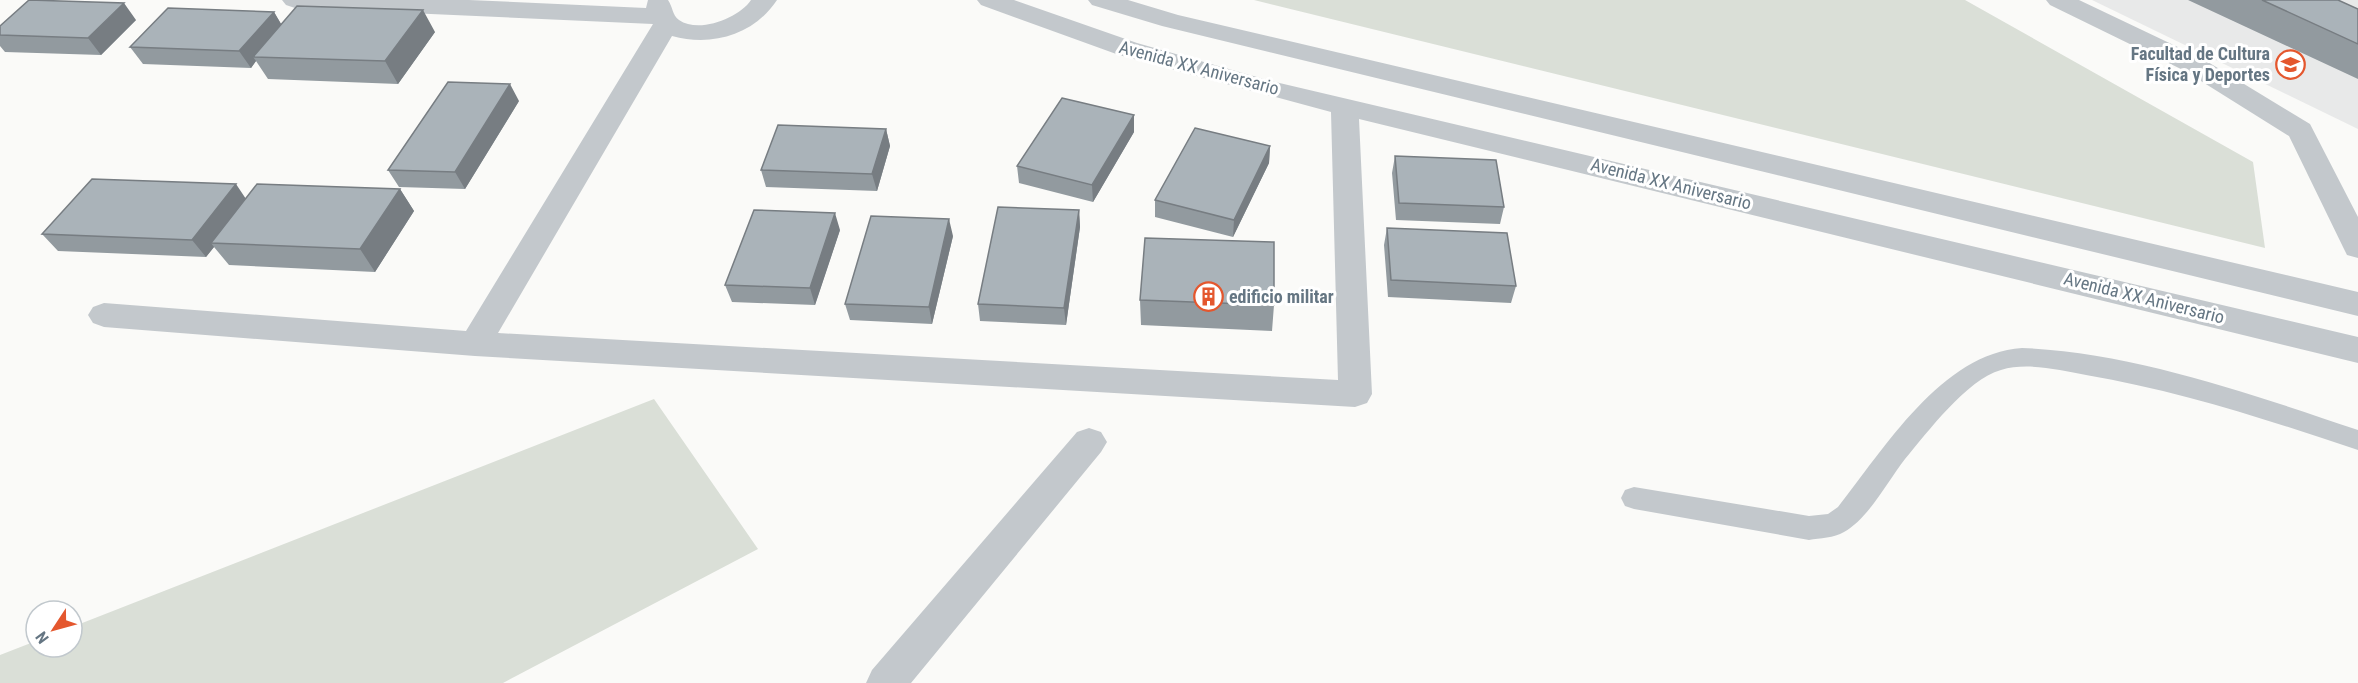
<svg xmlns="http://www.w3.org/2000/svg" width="2358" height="683" font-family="'Roboto Condensed',sans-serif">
  <rect width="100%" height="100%" fill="#fafaf8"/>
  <path fill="#e8e9e9" d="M2092 0H2358V129Z"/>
  <path fill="#dadfd7" d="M1254 0H1965L2253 162 2265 248Z
    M654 399 758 549 503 683H0V655L36 641V647H72V627Z"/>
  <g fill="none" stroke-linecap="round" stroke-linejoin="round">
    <path fill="#c3c8cc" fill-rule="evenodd" d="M2022 348C2132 352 2254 395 2358 430V450C2268 420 2180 391 2086 375 2060 370 2027 362 2001 370 1966 380 1928 432 1905 459 1888 481 1868 519 1844 532 1834 538 1820 538 1809 540L1634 509 1625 506 1621 498 1625 490 1634 487 1809 516 1828 514 1838 507C1884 449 1942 353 2022 348Z"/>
    <path fill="#c3c8cc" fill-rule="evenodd" d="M282 0H469L646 8 648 0H668C673 7 672 15 679 20 699 34 739 18 751 0H777C754 35 712 47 672 36L498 333 1338 380 1331 112 1119 55 981 5 977 0H1014L1137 43 1271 81 2358 337V363L1359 119 1372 394 1367 403 1355 407 475 356 104 327 93 323 88 315 93 307 104 303 466 331 653 24 295 8 286 5Z
      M1088 0H1128L1178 15 2358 292V316L1162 26 1092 5Z
      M2046 0H2079L2203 59 2310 124 2358 217V258L2347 255 2343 247 2289 136 2185 71 2050 5Z
      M1089 428 1101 432 1107 442 1101 452 911 683H866L872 670 1077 432Z"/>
  </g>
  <path fill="#929a9f" d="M2188 0H2338L2358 9V79Z
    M274 12 281 24 435 32 398 84 268 79 256 61 251 68 143 64 130 47Z
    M136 20 101 55 5 52 0 46V26Z
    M519 101 465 189 399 187 388 170Z
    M1134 115V132L1093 202 1019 183 1017 166Z
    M886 129 890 146 877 191 766 187 761 170Z
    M1270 146 1269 163 1233 237 1155 217V200Z
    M1395 156 1504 207 1500 224 1396 220 1392 173Z
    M400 189 414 211 375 272 229 265 214 247 206 257 58 251 42 234 246 198Z
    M1079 210 1080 227 1066 325 980 321 978 304Z
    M1387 228 1516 286 1511 303 1388 297 1384 245Z
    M840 230 815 305 732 302 725 285Z
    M953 236 932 324 850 320 845 304Z
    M1140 300 1274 305 1272 331 1141 325Z"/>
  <path fill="#777d82" d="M124 3 136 20 101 55 88 38Z
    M423 10 435 32 398 84 385 61Z
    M274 12 284 29 253 57 256 61 251 68 239 51Z
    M510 84 519 101 465 189 455 172Z
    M1134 115V132L1093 202 1092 185Z
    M886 129 890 146 877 191 872 174Z
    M1270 146 1269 163 1233 237 1234 220Z
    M236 184 248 202 211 243 214 247 206 257 192 240Z
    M400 189 414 211 375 272 360 249Z
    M1079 210 1080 227 1066 325 1064 308Z
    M835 213 840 230 815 305 810 288Z
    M949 219 953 236 932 324 929 307Z"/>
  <path fill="#aab3b9" stroke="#777d82" stroke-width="1.5" d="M29 0 124 3 88 38 0 35V26Z
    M2262 0H2338L2358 9V44Z
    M297 6 423 10 385 61 253 57Z
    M168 8 274 12 239 51 130 47Z
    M448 82 510 84 455 172 388 170Z
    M1062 98 1134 115 1092 185 1017 166Z
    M778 125 886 129 872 174 761 170Z
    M1195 128 1270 146 1234 220 1155 200Z
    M1395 156 1496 160 1504 207 1399 203Z
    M92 179 236 184 192 240 42 234Z
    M257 184 400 189 360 249 211 243Z
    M998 207 1079 210 1064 308 978 304Z
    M754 210 835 213 810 288 725 285Z
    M871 216 949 219 929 307 845 304Z
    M1387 228 1507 233 1516 286 1391 280Z
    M1145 238 1274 242V305L1140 300Z"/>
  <defs>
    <symbol id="university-ring" viewBox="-11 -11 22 22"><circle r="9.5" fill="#fff" stroke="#e4572e" stroke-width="1.5"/><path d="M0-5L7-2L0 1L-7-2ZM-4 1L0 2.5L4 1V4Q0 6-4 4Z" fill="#e4572e"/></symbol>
    <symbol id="building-ring" viewBox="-11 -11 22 22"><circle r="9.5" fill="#fff" stroke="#e4572e" stroke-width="1.5"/><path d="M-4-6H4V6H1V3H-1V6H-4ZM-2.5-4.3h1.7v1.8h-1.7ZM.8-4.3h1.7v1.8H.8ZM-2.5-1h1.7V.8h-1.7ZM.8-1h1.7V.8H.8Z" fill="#e4572e"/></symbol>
  </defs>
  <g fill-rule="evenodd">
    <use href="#university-ring" x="2274" y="48" width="33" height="33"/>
    <use href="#building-ring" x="1192" y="280" width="33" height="33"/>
  </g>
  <g text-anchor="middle" stroke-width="6" stroke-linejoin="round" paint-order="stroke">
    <g font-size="18" font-weight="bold" fill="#657683" stroke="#fff" text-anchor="end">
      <text x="2270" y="60">Facultad de Cultura<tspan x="2270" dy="21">Física y Deportes</tspan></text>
      <text x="1229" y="303" text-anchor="start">edificio militar</text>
    </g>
    <g font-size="18" fill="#657683" stroke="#fff">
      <text transform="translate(1199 68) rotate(15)" y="6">Avenida XX Aniversario</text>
      <text transform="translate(1671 184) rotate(14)" y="6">Avenida XX Aniversario</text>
      <text transform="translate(2144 298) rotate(14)" y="6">Avenida XX Aniversario</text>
    </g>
  </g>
  <g transform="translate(54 629) rotate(234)"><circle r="28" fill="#ffffff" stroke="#c1c8cd" stroke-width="1.5"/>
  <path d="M0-4.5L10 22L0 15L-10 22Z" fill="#e4572e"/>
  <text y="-9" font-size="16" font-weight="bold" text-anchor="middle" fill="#657683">N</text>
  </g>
</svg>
